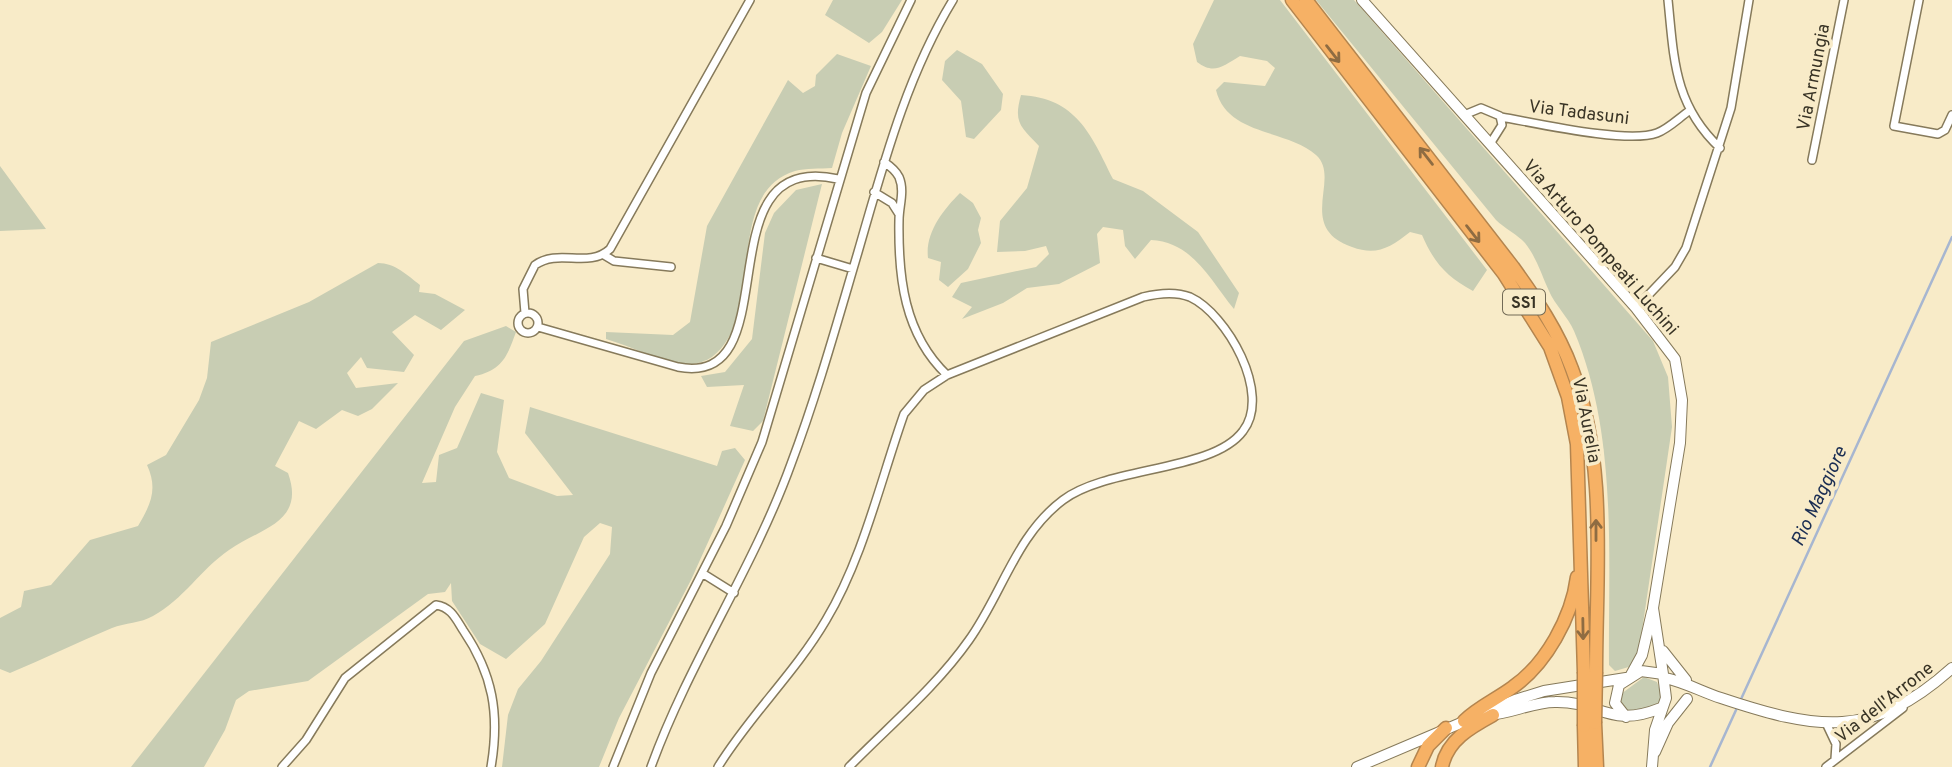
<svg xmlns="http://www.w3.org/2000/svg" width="1952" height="767" font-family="Overpass,sans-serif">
  <rect width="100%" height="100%" fill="#f8ebc8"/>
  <path fill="#c8cdb3" d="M833 0H902L882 32 869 43 825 15Z
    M1214 0H1280L1487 270 1473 291C1447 277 1434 263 1422 235L1410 232C1390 248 1376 256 1352 247 1295 227 1342 178 1316 155 1287 129 1227 136 1216 90L1224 82 1265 86 1275 68 1267 61 1240 56C1223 66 1214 75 1197 62L1193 44Z
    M1316 0H1354L1653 341 1668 377 1672 427 1639 651 1632 666 1615 671 1609 665C1608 555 1618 435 1574 331 1568 317 1555 305 1549 291 1541 274 1537 258 1525 243 1518 235 1504 228 1496 220Z
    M957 50 982 64 1003 94 1001 110 974 139 966 137 961 101 942 80 945 61Z
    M837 54 871 66 842 133 832 168C820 169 806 168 795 171 722 193 767 316 712 357 706 361 695 365 687 364 661 361 632 347 606 339V332L673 335 690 322 707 226 788 80 803 93 815 86 816 75Z
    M1021 95C1076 98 1091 134 1113 179L1143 191 1198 232 1239 293 1234 309C1210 280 1193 242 1151 240L1135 259 1125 246 1123 230 1103 227 1097 234 1100 263 1059 284 1027 288 1003 303 962 319 972 307 952 297 961 283 1036 267 1049 254 1046 246 1025 251 997 252 1000 221 1027 188 1039 146C1021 127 1013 123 1021 95Z
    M0 166 46 229 0 231Z
    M822 184 763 421 753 431 730 426 744 385 707 387 701 376 725 372 752 339 765 233 774 213 796 190Z
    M960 193 973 203 981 218 978 230 981 243 968 269 948 287 939 280 941 262 928 258C925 233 943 210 960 193Z
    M378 263C395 263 407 275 420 285L419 292 435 294 465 310 441 330 415 315 392 332 414 355 404 372 367 368 361 357 347 373 356 388 398 383 372 409 358 416 342 410 316 429 299 421 275 466 288 473C306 523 260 528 229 550 201 569 183 600 153 616 141 623 125 623 112 628 78 642 44 659 10 673L0 669V618L21 607 24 591 51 585 90 540 138 526C151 504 158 489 147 465L166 455 199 400 207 378 211 342 309 302Z
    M506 326 516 332C507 357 502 370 475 376L455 407 422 483 436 482 439 455 457 448 481 393 504 400 497 452 509 478 557 496 573 495 525 433 530 407 717 466 722 451 735 448 745 460 691 580 619 718 599 767H502L508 715 518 689 541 661 610 554 612 527 600 523 584 537 545 624 506 659 480 644 452 601 451 583 445 592 428 594 308 681 249 691 236 700 225 730 204 767H131L464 341Z
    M1644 677 1657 682 1662 696 1658 703 1634 714C1625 710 1618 704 1621 694Z"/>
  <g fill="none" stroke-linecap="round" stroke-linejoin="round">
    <path stroke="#a7b6d0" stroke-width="2.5" d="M1710 767 1952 237"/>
    <defs>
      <path id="street" d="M1668 0C1674 59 1674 105 1720 148
        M1919 0 1894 126 1938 134 1945 130 1952 115
        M1464 115 1481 108 1500 116 1502 125 1490 144
        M1501 117C1536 123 1627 144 1657 133 1668 129 1679 118 1689 111
        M1812 160 1844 0
        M884 162C890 166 896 171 899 177 905 191 899 206 899 220 898 277 904 334 947 375
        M874 192 892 203 899 214
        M604 255 614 261 671 267
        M816 258 853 269
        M1636 308 1675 267 1686 248 1731 108 1749 0
        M518 323a10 10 0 1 1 20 0a10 10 0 1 1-20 0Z
        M525 313 523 289 535 265C559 248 588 269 610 249L750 0
        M538 327 678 367C793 389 699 148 838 179
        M702 573 734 593
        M1827 725 1836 744 1835 759
        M282 767 306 740 345 678 436 605C451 607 456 619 463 630 493 674 500 714 491 767
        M613 767 651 673 726 526 762 442 866 93 911 0
        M651 767C689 662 753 569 791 464 817 395 837 323 858 252 883 166 906 77 953 0
        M718 767C750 715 795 673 826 620 863 558 880 482 904 414L924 390 947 375 1143 297C1159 293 1175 291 1190 297 1227 314 1272 394 1243 431 1213 472 1108 466 1063 500 1016 535 1002 594 969 640 936 687 889 726 849 767
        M1826 767 1903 708"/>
      <path id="secondary" d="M1362 0 1636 308 1675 359 1682 400 1680 443 1653 608 1663 674
        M1663 651 1686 680
        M1631 675 1642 655 1652 612
        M1665 678C1685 682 1702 692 1721 698 1817 730 1872 740 1952 668
        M1486 715C1509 715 1531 702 1555 702 1600 701 1609 729 1661 708
        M1626 717 1615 703 1619 685 1641 671 1663 674 1666 698 1655 730 1652 767
        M1655 752 1668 723 1687 699
        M1357 767 1515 700 1544 691 1626 678"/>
      <path id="highway" d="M1292 0 1504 274 1550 347 1568 397 1577 444 1584 672
        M1306 0 1513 267C1536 299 1558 331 1572 369 1608 463 1596 573 1596 672
        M1464 721C1478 707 1497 699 1513 687 1546 664 1572 617 1577 577
        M1595 723 1597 767
        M1584 726 1585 767
        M1418 767 1428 746 1446 728
        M1442 767C1447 740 1471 727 1493 715"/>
    </defs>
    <use href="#street" stroke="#867a5b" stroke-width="10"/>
    <use href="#secondary" stroke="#867a5b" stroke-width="12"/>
    <use href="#highway" stroke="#b4854f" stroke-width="15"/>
    <use href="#street" stroke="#fff" stroke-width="7"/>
    <use href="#secondary" stroke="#fff" stroke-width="10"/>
    <use href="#highway" stroke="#f6b165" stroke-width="12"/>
    <defs>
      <path id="highway-bridge" d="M1584 672V726
        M1595 723 1596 672"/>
    </defs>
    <use href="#highway-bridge" stroke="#b4854f" stroke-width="15" stroke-linecap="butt"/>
    <use href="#highway-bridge" stroke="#f6b165" stroke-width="12"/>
  </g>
  <defs><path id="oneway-shaft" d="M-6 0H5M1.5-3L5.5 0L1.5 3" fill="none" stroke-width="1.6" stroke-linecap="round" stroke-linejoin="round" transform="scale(1.75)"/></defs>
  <g stroke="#8e6c42">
    <use href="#oneway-shaft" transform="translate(1333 54) rotate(52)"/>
    <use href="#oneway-shaft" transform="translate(1426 156) rotate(-128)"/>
    <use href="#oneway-shaft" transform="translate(1473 234) rotate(52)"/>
    <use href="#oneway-shaft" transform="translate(1596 530) rotate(-90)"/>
    <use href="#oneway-shaft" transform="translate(1583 629) rotate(89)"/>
  </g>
  <g text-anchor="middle" stroke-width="7" stroke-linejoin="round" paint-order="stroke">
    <rect fill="#f8ebc8" stroke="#726a56" stroke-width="2" x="1503" y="289.5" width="42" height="25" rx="5"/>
    <g font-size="16" font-weight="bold" fill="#383325">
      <text x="1524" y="308">SS1</text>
    </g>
    <g font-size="18" fill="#383325" stroke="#f8ebc8">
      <text transform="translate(1813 77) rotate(-79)" y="6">Via Armungia</text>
      <text transform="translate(1579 112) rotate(7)" y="6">Via Tadasuni</text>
      <text transform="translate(1601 247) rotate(49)" y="6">Via Arturo Pompeati Luchini</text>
      <text transform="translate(1587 420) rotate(79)" y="6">Via Aurelia</text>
      <text transform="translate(1884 702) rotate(-38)" y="6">Via dell'Arrone</text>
    </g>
    <g font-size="19" font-style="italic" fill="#1b2e53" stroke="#f8ebc8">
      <text transform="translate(1818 496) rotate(-65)" y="7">Rio Maggiore</text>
    </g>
  </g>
</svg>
